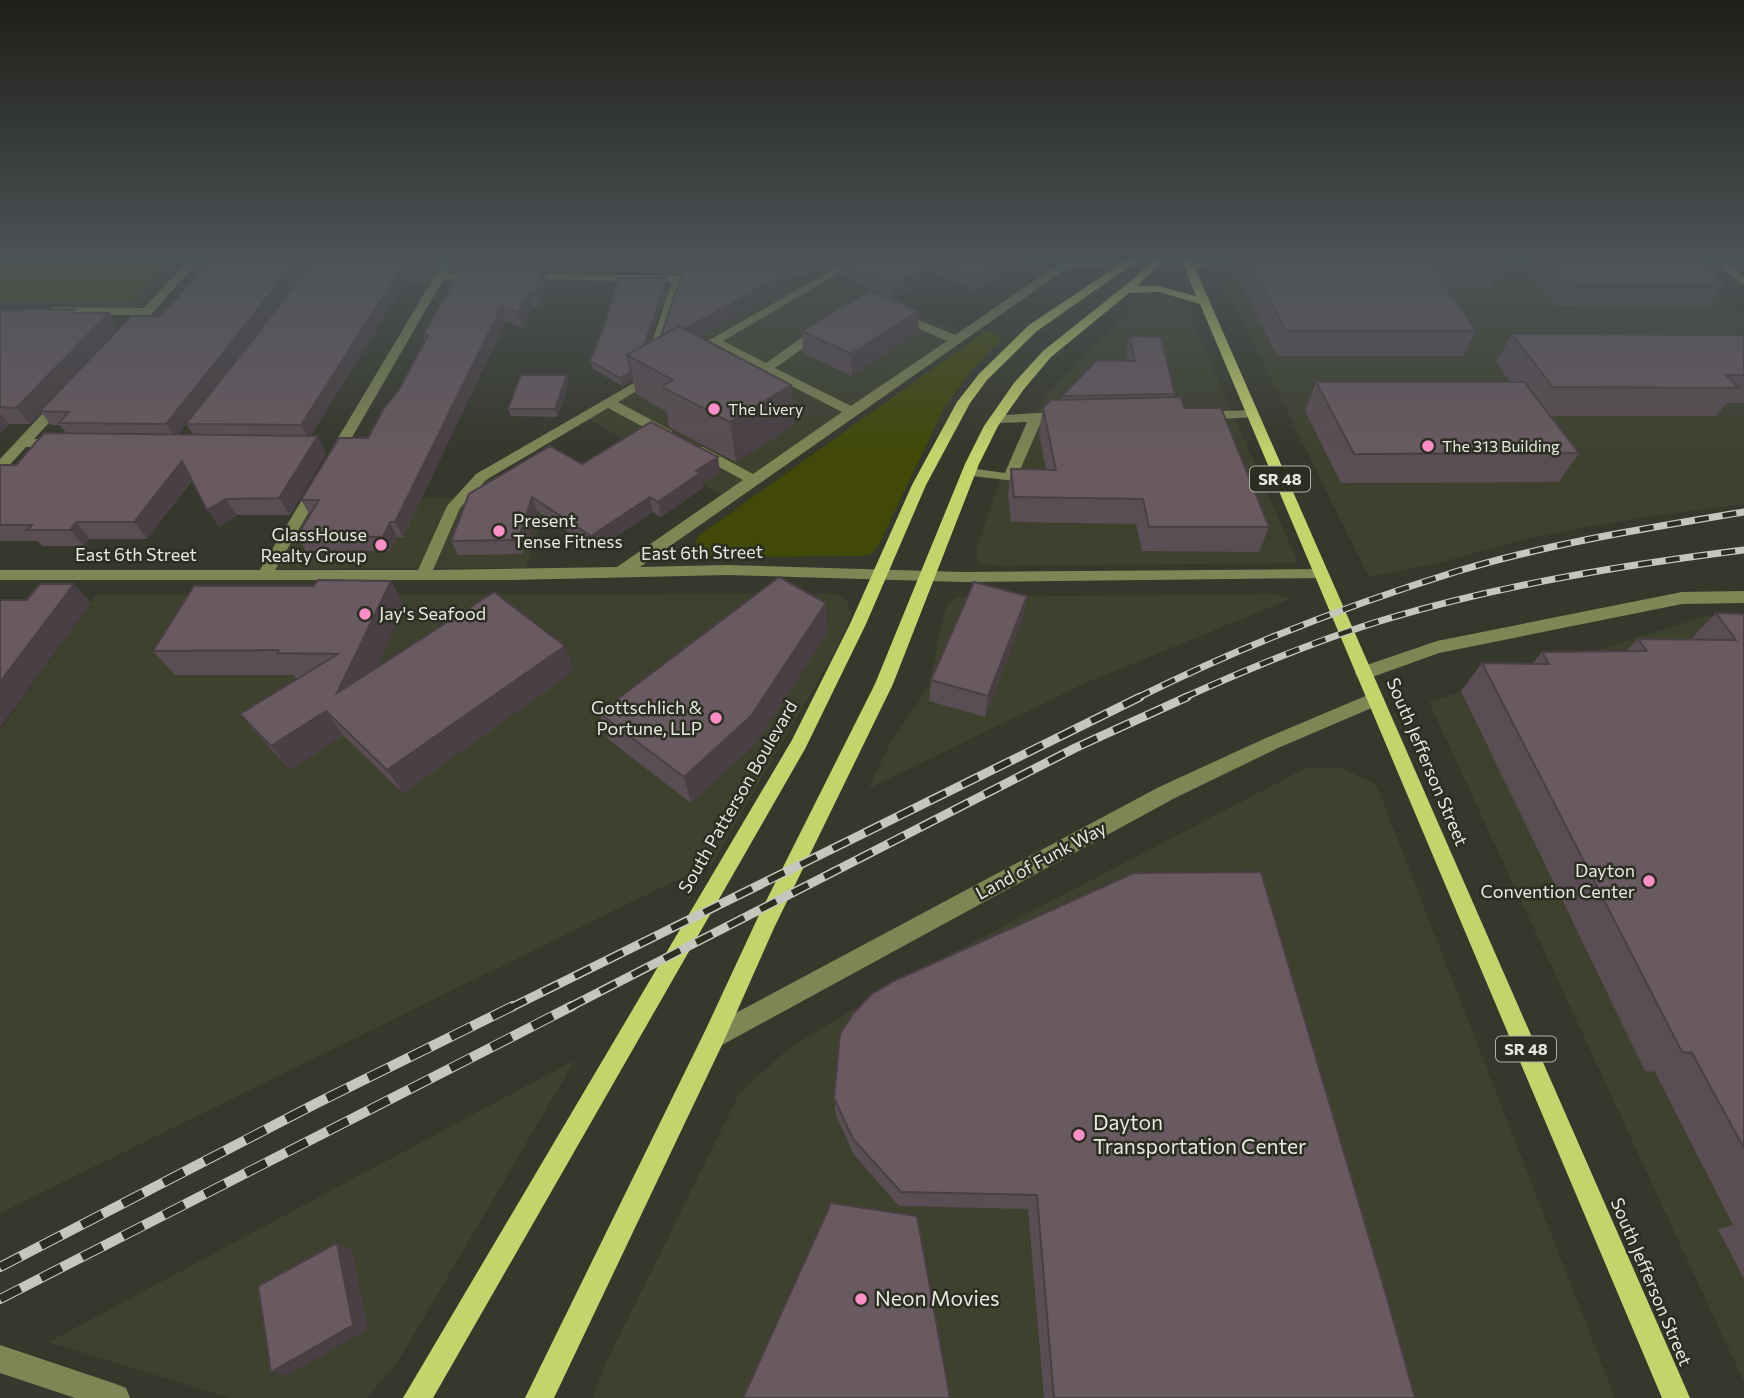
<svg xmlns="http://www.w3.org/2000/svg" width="1744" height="1398" font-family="Commissioner,sans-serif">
  <rect width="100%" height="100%" fill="#36382c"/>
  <path fill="#3e412e" d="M1217 259H1680L1744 316V504L1638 518 1529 538 1439 563 1369 577 1216 267Z
    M825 274 962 332 723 495 580 414 638 380 675 277 816 279Z
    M1159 296 1178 301 1187 309 1298 563 1000 566 978 563 976 550 1000 480 1025 427 1046 395 1141 300Z
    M480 473 491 481 549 498 526 568 259 569 302 498H453Z
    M806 594H836L843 598 848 603 852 614 838 646 711 866 664 886 0 1213V730L96 595Z
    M1275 594 1290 599 1081 685 868 789 890 744 929 686 942 621 948 605 956 597Z
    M1704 617H1744V1382L1429 702Z
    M1308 767 1341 768 1376 784 1615 1398H593L604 1367 739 1094 787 1050 910 975Z
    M575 1060 397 1363 367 1398H230L49 1342Z"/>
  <path fill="#414808" d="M0 259H172L130 302H0Z
    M986 331 1002 338 975 366 945 406 879 544 873 553 863 556 706 557 697 552 696 542 698 536Z"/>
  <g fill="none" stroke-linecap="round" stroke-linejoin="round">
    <path fill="#7e8656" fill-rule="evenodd" d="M189 259H200L132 336 122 333 137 315H52L46 311 52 307 144 308Z
      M276 259H342V260L337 263H281L277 262Z
      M445 259H455L447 274H479L485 277 479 280H443L340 458 333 462 328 461 326 458Z
      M851 259H863L723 341 766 363 818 326H826V332L775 368 851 406 947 341 893 317V313H901L955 335 1066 259H1078L1077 261 1127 259 1132 262 1127 265 1078 267 1063 271 640 567 727 565 962 572 1321 569 1329 574 1327 578 962 582 727 575 512 580H0V570H260L311 485 316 483 323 488 275 570H418L447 506 476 474 653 372 659 376 657 379 618 402 672 431V437H662L608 408 486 480 460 508 433 570 617 567 743 480 693 453V447H703L753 474 842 412 714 346 697 356H689L687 353Z
      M1204 259H1216L1195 272H1187V268Z
      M1711 259H1722L1744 277V286Z
      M525 274 703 276 709 279 703 282H684L659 357 653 361 647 357 672 282 521 279V275Z
      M62 397 69 401 34 439H60L67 443 65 446 26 447 5 470 0 471V459L57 398Z
      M1252 410 1257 411V417L1200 420 1193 416 1200 412Z
      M1036 413H1064L1071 417 1064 421 1041 422 1015 481 964 475 962 472 969 468 1005 473 1027 422 996 423 989 419 991 416Z
      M1744 591V603L1682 604 1439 653 1364 680 1358 678 1355 673 1358 668 1437 641 1682 592Z
      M1375 692 1381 694 1384 699 1381 704 1278 748 1173 799 722 1045 714 1048 706 1045 703 1037 706 1029 1159 787 1266 738Z
      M0 1345 116 1384 126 1388 130 1398H75L0 1373Z"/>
    <path fill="#c4d46d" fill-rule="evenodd" d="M1128 259H1140L1037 331 987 380 970 403 926 485 866 624 805 749 433 1398H403L792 740 850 624 912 485 957 402 979 374 1029 325Z
      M1153 259H1164L1138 286H1159L1196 296 1181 259H1191L1690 1398H1662L1200 304 1159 292 1129 293 1051 357 1024 389 998 426 979 464 893 684 774 928 722 1045 554 1398H525L706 1029 759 915 875 684 965 464 984 426 1014 383 1043 351 1137 276Z"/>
    <defs>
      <path id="rail-far2" d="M1137 698C1240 647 1348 605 1458 571 1551 543 1648 528 1744 512
        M1183 698C1250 668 1319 639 1390 618 1506 584 1624 565 1744 550"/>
      <path id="rail-far1" d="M510 1008 1140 697
        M568 1008 1075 748 1187 697"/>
      <path id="rail" d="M0 1267 315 1104 513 1006
        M0 1299 572 1006"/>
    </defs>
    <use href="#rail-far2" stroke="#c5c6bd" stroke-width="7"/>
    <use href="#rail-far1" stroke="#c5c6bd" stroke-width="9"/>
    <use href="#rail" stroke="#c5c6bd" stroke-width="10"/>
    <use href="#rail-far2" stroke="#2c2e22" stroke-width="4.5" stroke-dasharray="14" stroke-linecap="butt"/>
    <use href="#rail-far1" stroke="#2c2e22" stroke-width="6" stroke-dasharray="18" stroke-linecap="butt"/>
    <use href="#rail" stroke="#2c2e22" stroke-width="8" stroke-dasharray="23" stroke-linecap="butt"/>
  </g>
  <path fill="#5a4d53" d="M213 259H305L309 266 177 435H194L186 424 316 259 437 266 428 282H406L310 436 326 453 290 515H237L219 527 192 480 147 539H90L84 546H42L38 541H0V465H16L67 434 60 425H51L41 412 30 424H9L0 433V310L77 313H109L119 328 160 316Z
    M447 259H920L921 269 920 283 894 299 840 276 839 262 842 260 810 275H789L790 286 700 337 791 385 794 425 736 462 669 427 667 412 636 394 633 380 622 386 592 368 590 361 667 278 668 286 649 343 661 336 682 273 554 270 553 273 545 272 548 284 539 306H533L522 328 506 321 403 537H397L390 551H306L297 536 310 515 301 500 368 438 399 390 425 340 423 335 460 272 451 271Z
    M931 259H1023L976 291 931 273Z
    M1229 259H1498L1502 264 1489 288H1447L1476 331 1463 356H1277Z
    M1534 259H1695L1724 285 1708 307 1557 306 1527 271Z
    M919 311 918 332 852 376 803 353 802 331Z
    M1512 334 1744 335V403H1727L1716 416H1550L1579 453 1559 482 1341 483 1305 411 1316 382H1510L1496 362Z
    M1129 336 1175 394 1174 397 1184 408 1269 527 1259 552 1142 551 1136 524 1011 522 1008 494 1011 469 1046 470 1039 433 1043 408 1061 400 1062 396 1128 361 1126 350Z
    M569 383 557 417 511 416 508 409Z
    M582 464 720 472 702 483 703 488 661 517 653 512 595 550 537 511 523 554 458 555 451 541Z
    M391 581 404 606 376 668 574 671 403 793 343 735 290 770 261 738 240 714 299 678H295L293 675H175L153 651 314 586Z
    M1716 613 1744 614V1279L1718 1229 1733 1225 1655 1072 1645 1071 1461 691 1482 663 1532 664 1542 652 1626 651 1638 639 1690 640Z
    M1023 618 985 717 929 701 931 680Z
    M828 631 756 743 691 803 609 740 599 713Z
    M840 1034 1415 1398H1044L1028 1209 899 1206 854 1155 836 1115 834 1098Z"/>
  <path fill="#4a3f44" d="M298 259H305L309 266 175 437 166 424Z
    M429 259H435L437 266 428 282 423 269Z
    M550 259H551L554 270 553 273Z
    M815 259H846L810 275 809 261Z
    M1004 259H1023L976 291 978 276Z
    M401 269 406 282 309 439 301 425Z
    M921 269 920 283 894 299V285Z
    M545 270 548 284 539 306 535 292Z
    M789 272 790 286 671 353 665 340Z
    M667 278 668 286 642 363 638 361Z
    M529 292 533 306 522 328 518 313Z
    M502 306 506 321 403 537 395 522Z
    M919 311 918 332 852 376 851 354Z
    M109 313 120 329 30 424 16 408Z
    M631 372 633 380 622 386 620 378Z
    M567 375 569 383 557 417 555 409Z
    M791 385 794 425 736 462 730 422Z
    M0 413 9 424 0 433Z
    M318 436 326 453 290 515 279 498Z
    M718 457 720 472 702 483 703 488 661 517 658 502 696 471Z
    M182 461 193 477 147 539 134 522Z
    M532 497 537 511 523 554 518 540Z
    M650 497 653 512 595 550 591 536Z
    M226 499 237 515 219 527 207 510Z
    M76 522 90 539 84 546 70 530Z
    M390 522 397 537 390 551 383 537Z
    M391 581 404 606 354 717 337 693Z
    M74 584 91 603 0 728V682Z
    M1027 596 1023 618 985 717 988 696Z
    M826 603 828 631 756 743 691 803 684 777Z
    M565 646 574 671 403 793 387 770Z
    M326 711 343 735 290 770 271 746Z
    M337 1243 352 1249 368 1329 288 1375 271 1372Z"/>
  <path fill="#695a61" stroke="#4a3f44" stroke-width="2" d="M213 259H298L166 424 59 423 69 412 40 411 131 316H160Z
    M316 259H429L423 269H401L301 425 186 424Z
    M660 259H815L809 261Z
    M845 259H920L921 269 894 285 839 262Z
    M932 259H1004L978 276Z
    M1248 259H1498L1502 264 1429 263 1476 331H1286Z
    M1546 259H1695L1724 285H1570Z
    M461 269 545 270 535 292H529L518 313 502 306 395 522H390L383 537 297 536 319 500H301L339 438H368L384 408 399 390 428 335H423Z
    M683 271 789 272 685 329 679 326 661 336Z
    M619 278H667L644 345 627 355 631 372 620 378 590 361 603 329Z
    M870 290 919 311 851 354 802 331Z
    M75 309 71 313H109L16 408 0 407V310Z
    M679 326 791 385 730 422 662 387 673 380 627 355Z
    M1512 334 1744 335V375H1726L1739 388 1553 387Z
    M1129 336 1161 337 1175 394 1062 396 1097 360 1135 361Z
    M521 375H567L555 409H508Z
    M1316 382H1524L1579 453 1354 454Z
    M1181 397 1184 408H1221L1269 527H1149L1143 499 1014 497 1011 469 1056 470 1043 408 1051 400Z
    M651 422 718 457 696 471 700 473 658 502 650 497 591 536 532 497 518 540 451 541 469 494 550 446 582 464Z
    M44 433 318 436 279 498 226 499 207 510 182 461 134 522H76L70 530H27L32 525H0V465H16Z
    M779 577 826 603 751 716 684 777 599 713Z
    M318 580 391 581 337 693 494 592 565 646 387 770 326 711 271 746 240 714 338 654 277 653 279 650 153 651 194 586H314Z
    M974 582 1027 596 988 696 931 680Z
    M40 584H74L0 682V600H27Z
    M1716 613 1744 614V1148L1692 1053 1682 1052 1482 663 1549 664 1542 652 1647 651 1638 639 1736 640Z
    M1261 872 1387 1298 1415 1398H1054L1037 1195 901 1192 853 1139 834 1098 840 1034 853 1014 872 994 894 981 1134 873Z
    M831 1203 917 1216 950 1398H743Z
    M337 1243 353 1325 271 1372 258 1286Z"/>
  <linearGradient id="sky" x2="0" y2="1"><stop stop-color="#1e1f18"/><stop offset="0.57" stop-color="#4c5356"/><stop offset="1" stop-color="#4c5356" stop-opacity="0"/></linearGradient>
  <rect width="1744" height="454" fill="url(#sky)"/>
  <g fill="#fb8fc6" stroke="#2c2e22" stroke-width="2.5">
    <circle cx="714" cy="409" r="7"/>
    <circle cx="1428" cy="446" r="7"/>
    <circle cx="499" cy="531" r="7"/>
    <circle cx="381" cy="545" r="7"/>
    <circle cx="365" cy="614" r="7"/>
    <circle cx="716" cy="718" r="7"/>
    <circle cx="1649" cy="881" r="7"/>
    <circle cx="1079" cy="1135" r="7"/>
    <circle cx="861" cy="1299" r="7"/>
  </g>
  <g text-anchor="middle" stroke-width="5" stroke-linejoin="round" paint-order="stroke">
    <g font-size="16" fill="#e7e8e0" stroke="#2c2e22" text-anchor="start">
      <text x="728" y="415">The Livery</text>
      <text x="1442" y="452">The 313 Building</text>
    </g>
    <g fill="#2c2e22" stroke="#afb0a7" stroke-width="2">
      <rect x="1250" y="466.5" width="60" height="25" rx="5"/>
      <rect x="1496" y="1036.5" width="60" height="25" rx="5"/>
    </g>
    <g font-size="16" font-weight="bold" fill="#e7e8e0">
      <text x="1280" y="485">SR 48</text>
      <text x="1526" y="1055">SR 48</text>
    </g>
    <g font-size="18" fill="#e7e8e0" stroke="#2c2e22" text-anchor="end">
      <text x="513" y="527" text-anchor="start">Present<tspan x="513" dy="21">Tense Fitness</tspan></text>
      <text x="367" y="541">GlassHouse<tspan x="367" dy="21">Realty Group</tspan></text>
      <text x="379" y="620" text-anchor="start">Jay's Seafood</text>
      <text x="702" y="714">Gottschlich &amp;<tspan x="702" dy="21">Portune, LLP</tspan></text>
      <text x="1635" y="877">Dayton<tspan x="1635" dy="21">Convention Center</tspan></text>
    </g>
    <g font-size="18" fill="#e7e8e0" stroke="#2c2e22">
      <text transform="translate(702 553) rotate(-1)" y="6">East 6th Street</text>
      <text x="136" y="561">East 6th Street</text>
      <text transform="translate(1427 762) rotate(67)" y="6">South Jefferson Street</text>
      <text transform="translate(738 797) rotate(-60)" y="6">South Patterson Boulevard</text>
      <text transform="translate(1041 861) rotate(-28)" y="6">Land of Funk Way</text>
      <text transform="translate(1651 1282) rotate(67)" y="6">South Jefferson Street</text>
    </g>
    <g font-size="21" fill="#e7e8e0" stroke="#2c2e22" text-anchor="start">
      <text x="1093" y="1130">Dayton<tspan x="1093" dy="24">Transportation Center</tspan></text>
      <text x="875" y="1306">Neon Movies</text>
    </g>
  </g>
</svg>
